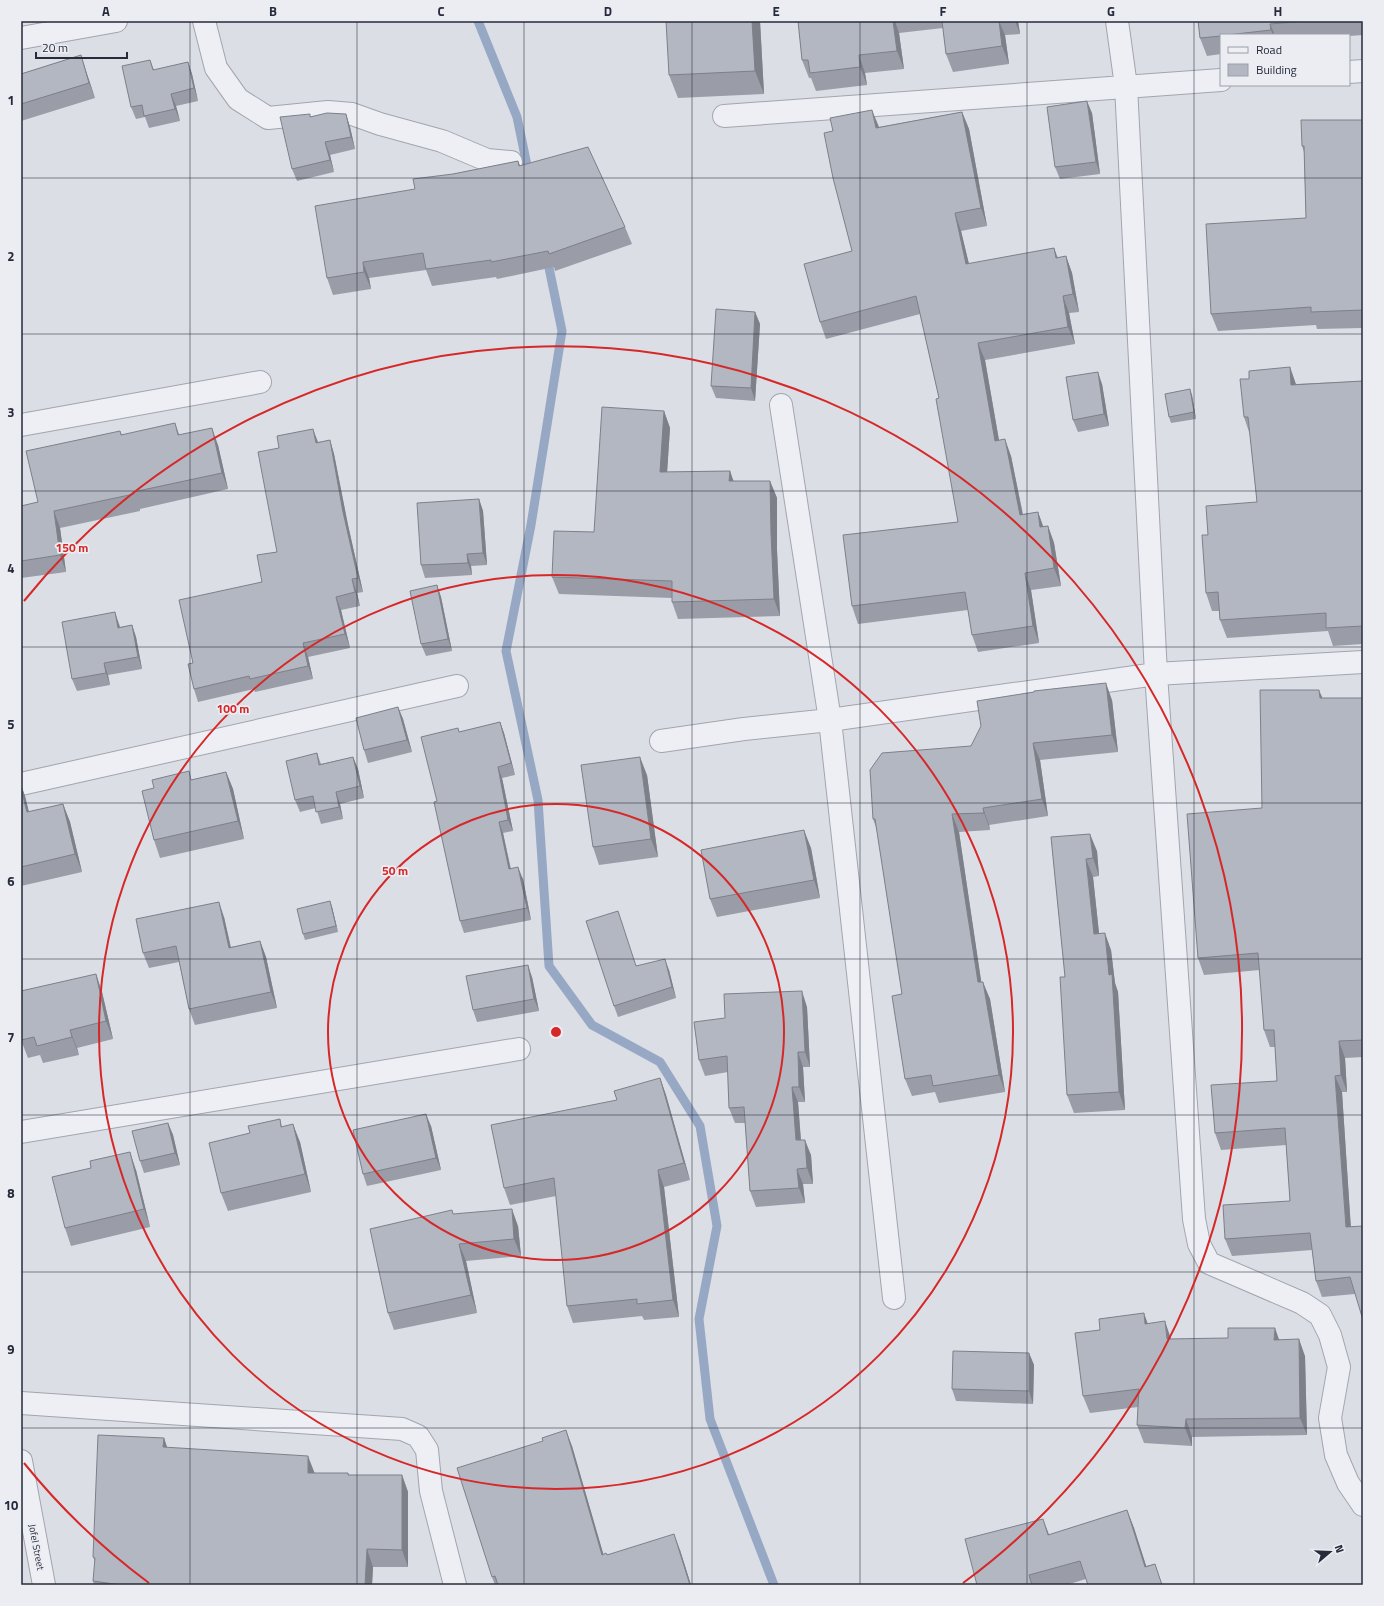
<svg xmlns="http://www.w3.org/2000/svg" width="1384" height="1606" font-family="'Titillium Web',sans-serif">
  <rect width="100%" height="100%" fill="#dcdee5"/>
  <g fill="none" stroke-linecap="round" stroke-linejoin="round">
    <path stroke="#97a8c5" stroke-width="9" d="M478 21 517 117 529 175
      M547 258 562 331 531 525 506 651 538 800 549 966 592 1025 660 1062 700 1126 717 1226 699 1319 710 1419 774 1585"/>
    <defs>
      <path id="street" d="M204 21 216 68 238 99 268 118 328 112 352 114 380 124 442 141 487 160 511 162
        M1117 21 1126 86 1156 674 1194 1219 1199 1244 1209 1263 1302 1303 1320 1315 1330 1335 1339 1367 1330 1418 1336 1455 1348 1483 1363 1505
        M21 38 116 21
        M1349 72 1363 71
        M724 116 1221 80
        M781 405 830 720 894 1298
        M21 425 260 382
        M661 741 744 729 830 720 1156 674 1363 662
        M21 784 457 686
        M21 1132 519 1049
        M21 1403 402 1429 418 1436 427 1450 431 1491 455 1585
        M21 1461 44 1585"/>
    </defs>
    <use href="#street" stroke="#a2a5af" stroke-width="24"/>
    <use href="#street" stroke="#eeeff4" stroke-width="22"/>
  </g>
  <path fill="#9a9da7" d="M760 21 764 94 678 98 669 75Z
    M798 21H1018L1020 34 1005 35 1009 64 953 72 946 54 943 28 899 33 904 69 865 73 867 85 816 91 811 78H809L802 60Z
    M1198 21H1363V35L1349 36V35H1221V54L1207 56 1200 38Z
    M81 55 86 71 95 98 21 121V74Z
    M150 60 154 70 188 62 192 74 198 101 176 106 180 121 149 128 145 117 136 119 131 107Z
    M962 112 969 129 987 226 961 231 969 264 1054 248 1058 258 1066 256 1072 273 1079 312 1069 313 1075 344 985 360 999 440 1011 456 1023 514 1038 512 1043 526H1048L1054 543 1061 586 1031 590 1039 643 978 652 972 635 968 610 858 624 852 606 958 522 939 398 920 314 826 339 820 322 852 251 879 127Z
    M1092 113 1100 174 1060 179 1055 167Z
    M346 114 350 127 355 149 330 155 334 172 297 181 292 169 311 117Z
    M1363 120V328L1317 329 1316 325 1218 331 1211 314 1306 218 1304 152 1302 146Z
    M518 161 520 165 625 227 632 244 555 271 554 267 497 279 496 277 432 286 426 270 369 278 371 289 333 295 327 278 453 174Z
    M755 312 760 324 755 401 716 398 711 386Z
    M1290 367 1296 384 1363 381V644L1333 646 1328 631 1227 638 1220 620 1219 611H1212L1206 593 1208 535 1257 502 1250 435 1244 417 1249 379Z
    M1102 384 1109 426 1078 432 1073 420Z
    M1192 395 1196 419 1171 423 1169 417Z
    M664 411 670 428 667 472 730 471 733 481H770L777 498V550L780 616 678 619 672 602V598L559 594 552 577 594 532Z
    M120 431 122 435H179L218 445 228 489 140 509V511L60 528 66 572 21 578V506L38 502Z
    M330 440 334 454 348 525 363 592 357 593 360 606 341 610 350 648 308 657 313 679 255 692 254 689 198 702 194 689 193 663 262 582 277 552 318 442Z
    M479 499 483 511 487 565 471 566 472 575 425 578 421 565Z
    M437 585 441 597 452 651 426 656 421 644Z
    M119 624 120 627 132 625 136 637 142 669 108 675 110 685 77 691 72 679Z
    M1322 698H1363V1057L1345 1058 1347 1092H1342L1355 1294 1322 1297 1316 1281 1312 1250 1232 1256 1225 1239 1290 1201 1286 1145 1221 1150 1215 1133 1277 1081 1275 1047H1270L1264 1030 1260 970 1204 975 1198 958 1262 808Z
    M1112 700 1118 752 1040 760 1048 816 989 825 990 830 959 832 981 982 990 999 1005 1092 939 1103 935 1092 912 1096 905 1079 902 994 877 830 873 819 971 746Z
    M398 707 403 719 412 752 368 763 364 750Z
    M500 722 504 733 515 775 502 778 513 831 503 833 511 869 523 879 531 920 464 933 460 921 437 801 460 732Z
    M317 753 321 764 353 757 358 769 364 798 340 804 343 819 321 824 316 808 300 812 295 800Z
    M226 772 233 789 244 839 160 858 154 840 192 780Z
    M647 775 658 857 599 865 593 847Z
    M21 785 25 796 29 812 63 804 70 822 82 872 21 886Z
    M1051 837 1097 851 1099 876 1093 877 1099 933 1111 950 1115 983 1118 992 1125 1110 1074 1113 1067 1095 1065 977Z
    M811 848 820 898 717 917 710 899Z
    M330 901 332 907 338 932 305 940 303 934Z
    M224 917 231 947 260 941 266 957 277 1008 195 1025 189 1009 179 962 149 968 143 953Z
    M637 965 669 970 676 998 618 1017 614 1006Z
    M96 974 102 992 113 1039 77 1048 79 1055 43 1063 40 1055 28 1058 21 1040Z
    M532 977 539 1011 477 1022 473 1010Z
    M807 1007 810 1067H803L805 1102H798L801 1140 811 1155 813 1184H803L805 1203 756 1207 750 1191 745 1123H735L729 1108 728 1072 705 1076 699 1060 725 1018Z
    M660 1078 666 1095 690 1180 664 1187 679 1317 644 1320 642 1316 573 1323 567 1306 556 1196 510 1205 504 1188Z
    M280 1119 282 1127 300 1142 311 1192 228 1211 221 1193 250 1133Z
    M168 1123 173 1135 180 1165 144 1173 140 1161Z
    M431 1126 441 1170 367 1186 363 1174Z
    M136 1170 150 1227 71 1246 65 1228Z
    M453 1214 518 1226 521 1256 466 1261 477 1313 394 1330 388 1313Z
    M1147 1323 1171 1339H1279L1305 1356 1307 1435 1192 1437V1446L1144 1443 1137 1425 1138 1407 1090 1413 1083 1396Z
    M1029 1353 1034 1365 1033 1404 956 1401 952 1389Z
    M164 1438 167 1447 314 1473H348L349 1475H402L408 1492V1567H373L372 1585H94L93 1581 95 1562 93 1557Z
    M572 1446 603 1554 607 1555 680 1550 691 1585H495L492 1577Z
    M1127 1510 1134 1528 1146 1566 1155 1564 1162 1585H1088L1086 1579 1066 1585H977L1049 1535Z"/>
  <path fill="#7d8088" d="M752 21H760L764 94 755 71Z
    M893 21H895L899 33 904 69 897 51Z
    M999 21 1005 35 1009 64 1002 46Z
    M1015 21H1018L1020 34Z
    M1270 24 1275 35H1273L1271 30Z
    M81 55 86 71 95 98 89 83Z
    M859 55 865 73 867 85 860 67Z
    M188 62 192 74 198 101 194 88Z
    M171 94 176 106 180 121 175 109Z
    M1087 101 1092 113 1100 174 1096 162Z
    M872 110 879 127 882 145 876 128Z
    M962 112 969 129 987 226 981 208Z
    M346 114 350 127 355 149 351 137Z
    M325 142 330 155 334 172 330 160Z
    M955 213 961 231 973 281 966 264Z
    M1054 248 1060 266 1056 258Z
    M1066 256 1072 273 1079 312 1073 294Z
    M363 262 369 278 371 289 364 272Z
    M1063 296 1069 313 1075 344 1068 327Z
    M755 312 760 324 755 401 751 388Z
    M978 343 985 360 1002 458 995 441Z
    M1290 367 1296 385H1291Z
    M1098 372 1102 384 1109 426 1104 414Z
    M1190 389 1192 395 1196 419 1194 412Z
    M664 411 670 428 666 489 660 472Z
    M175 423 181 440 178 435Z
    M212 428 218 445 228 489 222 473Z
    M313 429 318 442 316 443Z
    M1005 439 1011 456 1026 532 1020 515Z
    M330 440 334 454 348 525 363 592 358 578 343 512Z
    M730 471 736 488 729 481Z
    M770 481 777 498V550L780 616 774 599 771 533Z
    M479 499 483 511 487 565 483 553Z
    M54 511 60 528 66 572 60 555Z
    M1038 512 1044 529 1040 527Z
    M1048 526 1054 543 1061 586 1054 568Z
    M467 554 471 566 472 575 468 563Z
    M1025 573 1031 590 1039 643 1033 626Z
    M352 579 357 593 360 606 355 592Z
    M437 585 441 597 452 651 448 639Z
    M336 597 341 610 350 648 345 634Z
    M115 612 119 624 122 640 118 628Z
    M132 625 136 637 142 669 138 657Z
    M303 643 308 657 313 679 308 666Z
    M104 663 108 675 110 685 106 673Z
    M1106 683 1112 700 1118 752 1112 735Z
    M1319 690 1326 706 1320 698Z
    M398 707 403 719 412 752 407 740Z
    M500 722 504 733 515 775 511 763Z
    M1033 743 1040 760 1048 816 1042 799Z
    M353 757 358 769 364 798 360 786Z
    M640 757 647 775 658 857 651 839Z
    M498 767 502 778 513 831 508 820Z
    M226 772 233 789 244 839 238 821Z
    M21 785 25 796 33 830 27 812 21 789Z
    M336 792 340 804 343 819 339 807Z
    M63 804 70 822 82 872 75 854Z
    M983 808 989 825 990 830 984 813Z
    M952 814 959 832 984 1000 978 982Z
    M499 822 503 833 513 881 509 869Z
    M804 830 811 848 820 898 814 880Z
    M1090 834 1097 851 1099 876 1093 858Z
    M1086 859 1093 877 1101 952 1094 934Z
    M518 867 523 879 531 920 527 908Z
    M330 901 332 907 338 932 336 926Z
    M219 902 224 917 234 963 229 948Z
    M1105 933 1111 950 1115 983 1118 992 1125 1110 1119 1092 1109 975Z
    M260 941 266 957 277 1008 271 992Z
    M665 959 669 970 676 998 672 987Z
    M528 965 532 977 539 1011 534 999Z
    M96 974 102 992 113 1039 106 1021Z
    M983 982 990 999 1005 1092 999 1075Z
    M802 991 807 1007 810 1067 805 1052Z
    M70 1030 77 1048 79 1055 72 1037Z
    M1339 1041 1345 1058 1347 1092 1341 1075Z
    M798 1052 803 1067 805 1102 799 1087Z
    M1335 1076 1342 1092 1352 1244 1346 1227Z
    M660 1078 666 1095 690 1180 684 1163Z
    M792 1087 798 1102 802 1156 796 1140Z
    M426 1114 431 1126 441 1170 436 1158Z
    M168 1123 173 1135 180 1165 175 1153Z
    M293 1124 300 1142 311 1192 305 1174Z
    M805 1140 811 1155 813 1184 807 1168Z
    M130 1152 136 1170 150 1227 144 1209Z
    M797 1169 803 1184 805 1203 799 1188Z
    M658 1170 664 1187 679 1317 673 1300Z
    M512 1209 518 1226 521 1256 514 1239Z
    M459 1244 466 1261 477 1313 471 1295Z
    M1144 1313 1150 1330 1145 1324Z
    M1165 1321 1171 1339 1173 1357 1167 1339Z
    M1275 1328 1281 1345 1274 1340Z
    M1299 1339 1305 1356 1307 1435 1300 1418Z
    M1029 1353 1034 1365 1033 1404 1029 1391Z
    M1186 1419 1192 1437V1446L1185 1428Z
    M566 1430 572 1446 608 1570 602 1555Z
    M164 1438 170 1456 163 1447Z
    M308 1456 315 1474 308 1473Z
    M402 1475 408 1492V1567L402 1550Z
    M1127 1510 1134 1528 1152 1584 1145 1567Z
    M1043 1519 1050 1537 1048 1535Z
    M674 1534 680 1550 691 1585H690Z
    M367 1549 373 1567 372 1585H365Z"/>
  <path fill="#b3b7c2" stroke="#7d8088" d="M666 21H752L755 71 669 75Z
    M798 21H893L897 51 859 55 860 67 810 73 808 60H802Z
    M942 21H999L1002 46 946 54Z
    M1198 21H1306L1270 24 1271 30 1227 35H1221V36L1200 38Z
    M81 55 89 83 21 104V74Z
    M150 60 153 70 188 62 194 88 171 94 175 109 144 116 142 105 131 107 122 66Z
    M1087 101 1096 162 1055 167 1047 107Z
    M872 110 876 128 962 112 981 208 955 213 966 264 1054 248 1056 258 1066 256 1073 294 1063 296 1068 327 978 343 995 441 1005 439 1020 515 1038 512 1040 527 1048 526 1054 568 1025 573 1033 626 972 635 965 592 852 606 843 535 958 522 936 399 939 398 916 296 820 322 804 264 852 251 833 178 824 133 833 131 830 118Z
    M327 113 346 114 351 137 325 142 330 160 292 169 280 117 310 114V117Z
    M1301 120H1363V310L1311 312V307L1211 314 1206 224 1306 218 1304 146H1302Z
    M588 147 625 227 549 254 548 251 491 262V260L426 269 423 253 363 262 364 272 327 278 315 206 415 189 413 179 453 174 518 161 519 166Z
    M716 309 755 312 751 388 711 386Z
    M1290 367 1291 385 1363 381V626L1326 628V613L1220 620 1218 592 1206 593 1202 535H1208L1206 506 1257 502 1248 417H1244L1240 379H1249V371Z
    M1098 372 1104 414 1073 420 1066 377Z
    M1190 389 1194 412 1169 417 1165 394Z
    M602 407 664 411 660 472 730 471 729 481H770L771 533 774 599 672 602V581L552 577 554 531 594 532Z
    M175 423 178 435 212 428 222 473 133 492 134 494 54 511 60 555 21 561V506L38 502 26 451 120 431 121 435Z
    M313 429 316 443 330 440 343 512 358 578 352 579 355 592 336 597 345 634 303 643 308 666 250 679 249 676 194 689 188 664 193 663 179 600 262 582 257 555 277 552 258 452 279 448 277 436Z
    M479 499 483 553 467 554 468 563 421 565 417 503Z
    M437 585 448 639 421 644 410 591Z
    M115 612 118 628 132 625 138 657 104 663 106 673 72 679 62 622Z
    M1106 683 1112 735 1033 743 1042 799 983 808 984 813 952 814 978 982H983L999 1075 933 1086 931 1075 905 1079 892 996 902 994 875 819H873L870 770 882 753 971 746 981 726 977 701 1034 692V691Z
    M1260 690H1319L1320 698H1363V1040L1339 1041 1341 1075 1335 1076 1346 1227 1363 1226V1320L1350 1277 1316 1281 1310 1233 1225 1239 1223 1205 1290 1201 1285 1128 1215 1133 1211 1085 1277 1081 1274 1030H1264L1258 953 1198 958 1187 814 1262 808Z
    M398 707 407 740 364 750 356 718Z
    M500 722 511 763 498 767 508 820 499 822 509 869 518 867 527 908 460 921 434 802 437 801 421 737 458 728 459 732Z
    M317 753 319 765 353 757 360 786 336 792 339 807 316 812 313 796 295 800 286 761Z
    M640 757 651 839 593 847 581 765Z
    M189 771 191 780 226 772 238 821 154 840 142 791 154 788 152 780Z
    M21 789 27 812 63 804 75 854 21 867Z
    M804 830 814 880 710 899 701 850Z
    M1090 834 1093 858 1086 859 1094 934 1105 933 1109 975 1112 974 1119 1092 1067 1095 1060 977H1065L1051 837Z
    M330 901 336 926 303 934 297 909Z
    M219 902 229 948 260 941 271 992 189 1009 176 946 143 953 136 919Z
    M618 911 636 966 665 959 672 987 614 1006 586 921Z
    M528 965 534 999 473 1010 466 976Z
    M96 974 106 1021 70 1030 72 1037 37 1046 34 1037 21 1040V991Z
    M802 991 805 1052H798L799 1087H792L796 1140H805L807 1168 797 1169 799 1188 750 1191 744 1107 729 1108 727 1056 699 1060 694 1022 725 1018 724 994Z
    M660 1078 684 1163 658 1170 673 1300 637 1304V1299L567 1306 554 1178 504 1188 491 1125 617 1100 614 1091Z
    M426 1114 436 1158 363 1174 353 1130Z
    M280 1119 281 1127 293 1124 305 1174 221 1193 209 1143 250 1133 248 1126Z
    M168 1123 175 1153 140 1161 132 1131Z
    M130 1152 144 1209 65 1228 52 1177 91 1168 90 1161Z
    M512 1209 514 1239 459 1244 471 1295 388 1313 370 1229 452 1210 453 1214Z
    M1144 1313 1145 1324 1165 1321 1167 1339 1228 1338V1328H1275L1274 1340 1299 1339 1300 1418 1186 1419 1185 1428 1137 1425 1139 1389 1083 1396 1075 1333 1100 1330 1099 1319Z
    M953 1351 1029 1353V1391L952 1389Z
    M566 1430 602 1555 606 1553 607 1555 674 1534 690 1585H498L495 1576 492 1577 457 1468 543 1441 542 1438Z
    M98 1435 164 1438 163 1447 308 1456V1473H348V1475H402V1550L367 1549 365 1585H121L93 1581 95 1558 93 1557Z
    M1127 1510 1145 1567 1155 1564 1162 1585H1088L1080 1561 1029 1575 1032 1585H977L965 1539 1043 1519 1048 1535Z"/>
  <path fill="none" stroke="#262b3b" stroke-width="1" stroke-opacity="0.55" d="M190 21V1585M357 21V1585M524 21V1585M692 21V1585M860 21V1585M1027 21V1585M1194 21V1585M21 178H1363M21 334H1363M21 491H1363M21 647H1363M21 803H1363M21 959H1363M21 1115H1363M21 1272H1363M21 1428H1363"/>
  <g fill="none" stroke="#d62828" stroke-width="2">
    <circle cx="556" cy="1032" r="228"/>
    <circle cx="556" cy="1032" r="457"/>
    <path d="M149 1583A685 685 0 0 1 24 1463M24 601A685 685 0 1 1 963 1583"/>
  </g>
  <g text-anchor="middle" stroke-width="3.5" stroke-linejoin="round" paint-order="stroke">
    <g font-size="10" fill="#262b3b" stroke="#ebedf3">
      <text transform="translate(37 1547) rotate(79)" y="4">Jofel Street</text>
    </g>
  </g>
  <circle cx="556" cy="1032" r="6" fill="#d62828" stroke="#ebedf3" stroke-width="2"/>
  <g font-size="12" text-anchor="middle" font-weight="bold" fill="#d62828" stroke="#ebedf3" stroke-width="3.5" stroke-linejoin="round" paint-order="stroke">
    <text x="72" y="552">150 m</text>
    <text x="233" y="713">100 m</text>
    <text x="395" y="875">50 m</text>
  </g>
  <rect width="1384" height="1606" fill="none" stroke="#ebedf3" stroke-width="44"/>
  <rect x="1220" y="34" width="130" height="52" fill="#ebedf3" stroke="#9c9fa9"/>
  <rect x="1228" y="47" width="20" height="6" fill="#eeeff4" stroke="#9c9fa9"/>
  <text x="1256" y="54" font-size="12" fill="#262b3b">Road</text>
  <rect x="1228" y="64" width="20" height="12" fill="#b3b7c2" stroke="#9c9fa9"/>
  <text x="1256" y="74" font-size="12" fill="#262b3b">Building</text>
  <g transform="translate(1330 1552) rotate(71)" stroke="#ebedf3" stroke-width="3" paint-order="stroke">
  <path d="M0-3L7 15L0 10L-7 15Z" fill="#262b3b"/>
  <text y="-6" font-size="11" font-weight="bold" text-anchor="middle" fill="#262b3b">N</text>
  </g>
  <path d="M36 52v6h91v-6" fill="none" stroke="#262b3b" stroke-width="2"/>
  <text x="42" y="52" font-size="12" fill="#262b3b" stroke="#ebedf3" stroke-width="3" paint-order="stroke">20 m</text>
  <rect x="22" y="22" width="1340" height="1562" fill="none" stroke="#262b3b" stroke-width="1.5"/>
  <g font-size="13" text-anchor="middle" font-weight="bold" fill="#262b3b">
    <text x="106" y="16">A</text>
    <text x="273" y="16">B</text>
    <text x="441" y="16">C</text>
    <text x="608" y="16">D</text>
    <text x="776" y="16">E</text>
    <text x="943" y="16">F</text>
    <text x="1111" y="16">G</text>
    <text x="1278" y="16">H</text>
    <text x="11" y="105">1</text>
    <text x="11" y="261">2</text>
    <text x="11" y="417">3</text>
    <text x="11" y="573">4</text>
    <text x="11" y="729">5</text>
    <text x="11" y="886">6</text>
    <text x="11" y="1042">7</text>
    <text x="11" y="1198">8</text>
    <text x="11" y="1354">9</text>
    <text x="11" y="1510">10</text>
  </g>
</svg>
